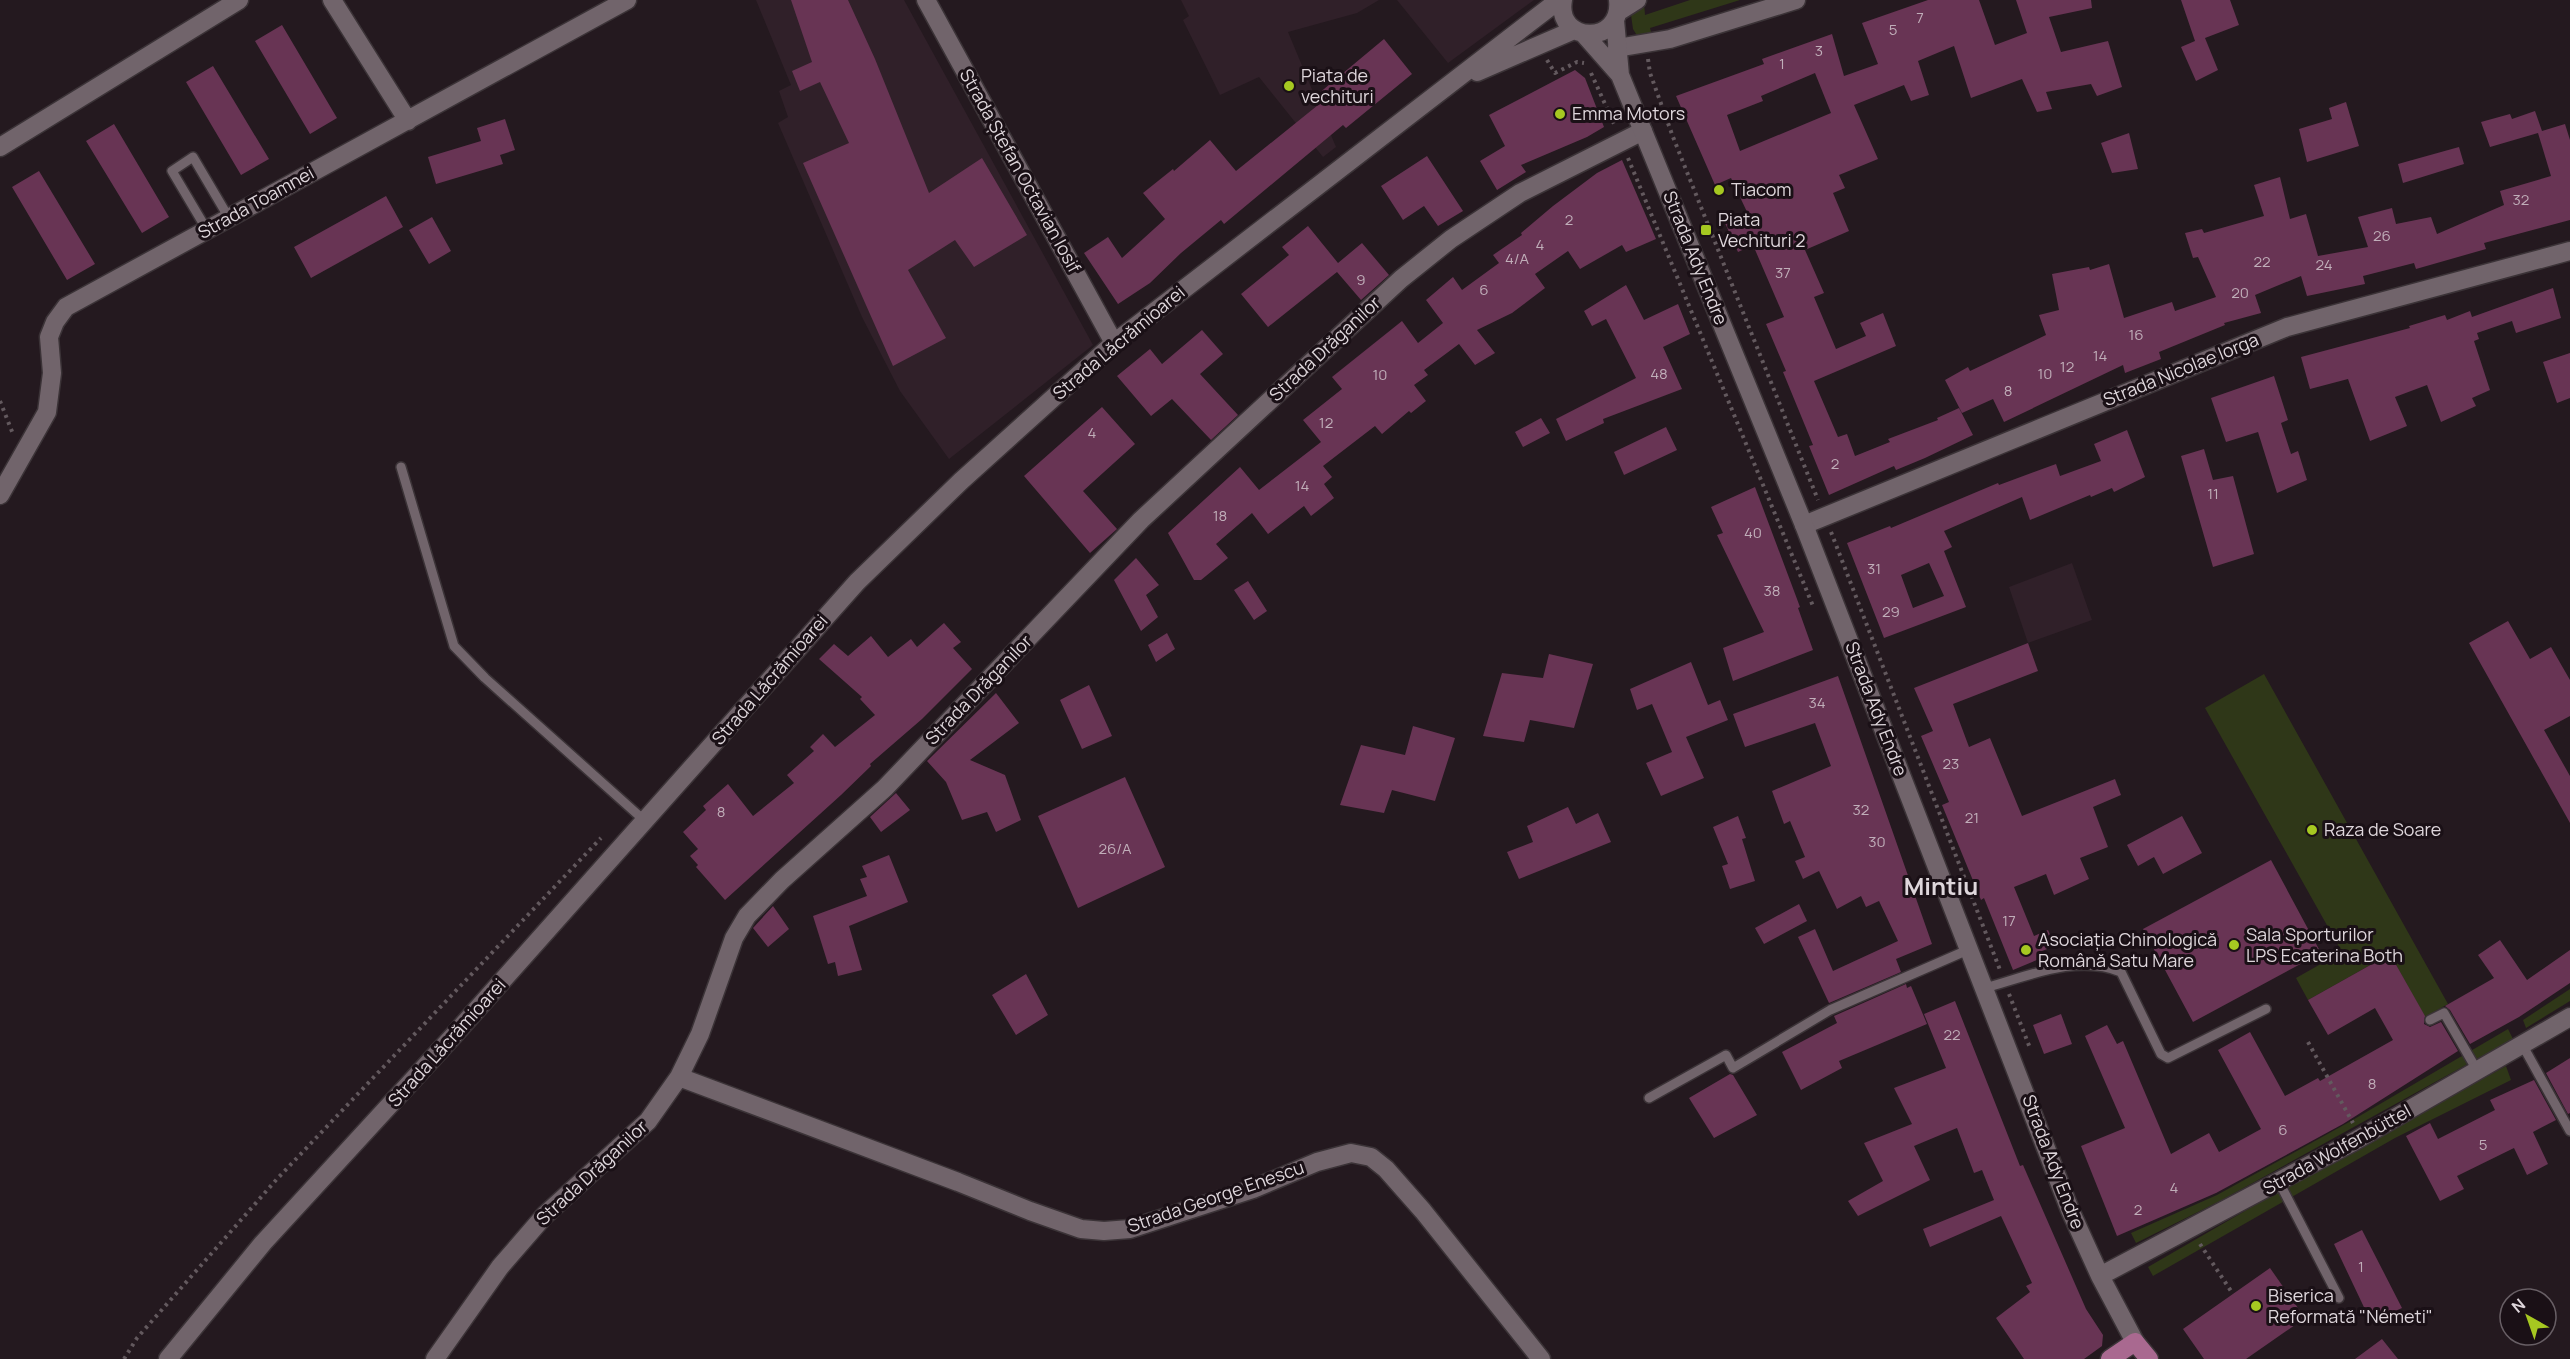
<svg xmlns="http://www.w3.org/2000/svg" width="2570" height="1359" font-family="Manrope,sans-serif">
  <rect width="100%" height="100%" fill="#24191f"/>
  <path fill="#302029" d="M756 0H904L1093 345 949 459 900 391 862 317 778 123 788 117 779 91 791 85Z
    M1181 0H1379L1357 13 1288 32 1336 147 1323 157 1259 77 1220 95 1183 20 1189 16Z
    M1397 0H1534L1448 63Z
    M2072 563 2092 620 2028 643 2009 587Z"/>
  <path fill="#2f3718" d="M1690 0H1740L1650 28 1652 36 1638 37 1633 29 1631 15 1644 3 1645 15Z
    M2264 674 2448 1004 2425 1017 2390 954 2308 1000 2296 978 2342 952 2205 708Z
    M2570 989V1001L2526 1028 2523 1020Z
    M2508 1029 2513 1039 2220 1201 2136 1243 2131 1233 2217 1195 2351 1121Z
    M2506 1066 2511 1080 2395 1138 2153 1276 2148 1267 2276 1193Z"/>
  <path fill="#683454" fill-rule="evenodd" d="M791 0H848L875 59 929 193 982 158 1027 235 974 267 955 240 908 270 946 338 893 366 803 163 849 143 820 82 800 91 792 71 812 62Z
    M1928 0H1979L1995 45 2027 33 2016 0H2091L2092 8 2049 17 2061 52 2108 41 2122 87 2097 96 2091 84 2046 92 2052 109 2037 112 2022 79 1971 98 1954 46 1918 61 1929 95 1911 101 1904 85 1854 105 1878 159 1839 175 1845 188 1833 193 1849 231 1805 250 1824 293 1814 297 1836 349 1866 336 1860 323 1883 313 1896 346 1814 381 1838 437 1847 434 1855 456 1890 442 1888 439 1938 420 1937 418 1959 408 1973 435 1925 458 1896 470 1894 466 1829 495 1809 446 1813 445 1783 372 1786 371 1766 324 1784 317 1753 245 1738 252 1725 223 1748 214 1731 178 1715 185 1676 96 1764 64 1762 59 1832 34 1844 76 1878 64 1862 23ZM1815 73 1831 113 1740 151 1727 115 1763 101 1761 96Z
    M2181 0H2230L2239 25 2205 38 2218 70 2196 81 2181 47 2195 41Z
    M282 25 337 118 310 134 255 41Z
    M1384 39 1412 74 1346 128 1343 125 1224 224 1221 220 1181 253 1150 283 1118 304 1084 253 1108 237 1122 258 1165 219 1143 193 1173 169 1174 171 1210 140 1236 171 1323 101 1318 94Z
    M213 66 269 159 241 175 186 82Z
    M1575 70 1585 78 1604 127 1587 137 1521 165 1526 172 1497 190 1480 161 1505 146 1489 115Z
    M2346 102 2359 146 2307 162 2299 129 2332 119 2329 108Z
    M2535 111 2542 131 2565 124 2570 140V220L2484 243 2486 249 2416 269 2414 263 2363 276 2365 284 2307 296 2301 276 2255 295 2261 313 2224 323 2225 325 2159 352 2161 359 2125 373 2123 365 2004 422 1993 399 1962 413 1945 380 1968 367 1970 371 2046 335 2039 315 2059 310 2052 274 2089 267 2090 270 2109 264 2124 318 2172 302 2175 311 2216 297 2198 257 2193 258 2185 233 2202 229 2204 233 2264 216 2254 185 2280 177 2290 219 2306 214 2318 256 2368 247 2358 217 2392 208 2396 224 2431 217 2437 234 2504 205 2500 191 2551 176 2538 133 2490 147 2481 122 2510 114 2512 119Z
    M505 119 515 150 500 155 503 164 436 184 428 157 481 141 477 128Z
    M114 124 169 217 142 233 86 141Z
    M2129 133 2138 169 2112 173 2101 143Z
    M2459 147 2464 164 2403 183 2398 164Z
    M1427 156 1463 211 1438 226 1424 206 1403 220 1381 186Z
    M1622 160 1656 239 1626 252 1622 245 1580 269 1568 251 1535 274 1545 288 1512 313 1477 330 1495 353 1475 365 1459 344 1424 370 1428 375 1414 385 1426 401 1411 413 1409 411 1382 434 1375 426 1323 466 1332 477 1324 484 1334 498 1311 516 1304 506 1268 534 1252 513 1216 544 1228 558 1201 580H1194L1168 533 1240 467 1259 490 1321 442 1303 420 1342 389 1332 377 1402 321 1418 343 1443 323 1426 300 1453 277 1462 290 1499 263 1493 255 1522 235 1521 233 1553 206 1597 173Z
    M39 171 95 264 67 280 12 187Z
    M386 196 403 227 311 278 294 247Z
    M432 217 451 251 429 264 409 230Z
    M1308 226 1338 263 1362 243 1389 275 1361 300 1337 272 1268 327 1241 294 1289 255 1282 247Z
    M1626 285 1644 320 1678 304 1690 334 1663 347 1682 389 1603 419 1604 423 1566 441 1556 419 1636 378 1606 319 1592 326 1584 311Z
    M2553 288 2561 318 2516 333 2512 321 2477 333 2479 339 2474 341 2490 390 2472 398 2476 406 2441 422 2427 385 2395 397 2407 426 2370 441 2348 379 2310 389 2301 357 2410 328 2409 326 2445 315 2447 320 2470 311 2472 317Z
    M1202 330 1223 354 1200 374 1238 415 1211 440 1172 399 1151 416 1117 376 1150 349 1162 364Z
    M2570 353V398L2557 403 2543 362Z
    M2274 376 2288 420 2281 423 2291 454 2298 451 2307 480 2277 493 2258 432 2226 442 2211 398Z
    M1102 407 1135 444 1083 491 1117 529 1090 553 1024 476Z
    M1541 418 1550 433 1523 447 1515 432Z
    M1666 427 1677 450 1624 475 1614 452Z
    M2127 430 2145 477 2114 492 2112 488 2091 497 2090 495 2030 520 2022 497 1944 531 1952 547 1944 551 1966 607 1884 638 1847 543 1890 526 1891 528 1998 483 1999 485 2056 464 2060 476 2101 461 2094 444ZM1929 563 1944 596 1913 608 1901 575Z
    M2204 449 2213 480 2233 476 2254 554 2213 567 2181 456Z
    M1755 487 1800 607 1798 608 1813 650 1733 681 1723 648 1764 632 1717 535 1723 533 1711 507Z
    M1136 558 1159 585 1146 595 1158 617 1141 631 1114 580Z
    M1248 581 1267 611 1254 620 1234 590Z
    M2508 621 2530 659 2551 647 2570 680V716L2544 730 2570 776V823L2469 643Z
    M944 623 961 642 953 648 972 669 922 719 870 764 871 766 841 795 725 900 696 867 698 865 690 856 698 849 683 832 706 810 703 806 728 784 753 816 794 783 787 775 814 751 810 747 823 734 835 747 875 715 860 699 862 697 819 659 834 644 848 656 871 636 888 657 911 639 917 647Z
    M1167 633 1175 649 1156 662 1148 645Z
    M2028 643 2038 671 1953 704 1969 747 1990 738 2022 816 2115 779 2121 795 2093 807 2108 847 2080 858 2089 879 2054 895 2046 874 2014 887 2034 936 2048 930 2055 946 2042 951 2044 957 2013 970 1984 898 1981 900 1942 805 1949 802 1921 736 1933 731 1914 688Z
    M1549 654 1593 664 1574 728 1530 720 1524 742 1483 736 1502 673 1543 678Z
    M1691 662 1708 705 1720 700 1728 720 1686 737 1704 778 1661 796 1646 763 1672 752 1652 704 1637 710 1630 689Z
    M1838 676 1932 944 1896 959 1901 972 1829 1003 1798 937 1815 929 1833 971 1898 941 1879 901 1866 907 1861 896 1837 909 1819 871 1803 879 1795 861 1805 857 1790 821 1784 824 1772 791 1831 766 1815 723 1745 747 1733 714Z
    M1089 685 1112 736 1082 749 1060 700Z
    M996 693 1019 723 970 760 1005 775 1021 820 996 832 987 812 962 820 946 782 927 761Z
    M1413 726 1455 738 1435 801 1392 790 1384 813 1340 805 1361 745 1405 755Z
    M1125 777 1165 867 1078 908 1038 816Z
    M896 793 910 810 881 832 870 817Z
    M1568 807 1576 824 1598 813 1611 842 1519 879 1507 852 1533 842 1527 826Z
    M1738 816 1746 838 1742 839 1755 881 1730 889 1722 866 1728 864 1713 827Z
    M2182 816 2202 853 2163 874 2154 857 2138 866 2127 845Z
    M889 855 908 902 849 926 862 970 838 976 835 962 828 964 813 916 867 896 860 879 867 877 862 866Z
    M2271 860 2321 953 2193 1022 2143 929Z
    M1799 904 1807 921 1764 944 1755 928Z
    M773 906 789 929 768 947 753 928Z
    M2500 940 2527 980 2570 950V983L2519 1017 2470 1044 2450 1010 2445 1006 2494 978 2478 955Z
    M2390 954 2425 1016 2424 1024 2430 1027 2441 1022 2458 1051 2343 1124 2216 1193 2117 1236 2081 1146 2125 1128 2085 1036 2107 1025 2117 1044 2123 1041 2171 1154 2209 1133 2219 1152 2261 1129 2218 1050 2250 1032 2285 1096 2318 1078 2320 1081 2393 1040 2375 1008 2328 1035 2308 1000Z
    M1026 974 1048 1015 1016 1035 992 995Z
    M1906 984 1907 988 1911 986 1927 1024 1839 1061 1842 1068 1801 1090 1782 1052 1837 1023 1834 1016Z
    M1955 1001 2020 1166 2023 1165 2086 1309 2103 1335 2102 1346 2084 1359H2024L1996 1318 2030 1292 2026 1286 2032 1283 2001 1216 1930 1247 1923 1229 1994 1200 1982 1170 1974 1173 1957 1128 1914 1146 1930 1180 1858 1216 1848 1201 1883 1181 1864 1143 1912 1124 1894 1088 1946 1068 1924 1014Z
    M2061 1014 2072 1044 2044 1054 2033 1025Z
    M2570 1058V1113L2568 1114 2546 1073Z
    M1730 1074 1733 1075 1757 1115 1714 1138 1689 1098Z
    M2534 1080 2556 1120 2533 1132 2548 1164 2527 1175 2514 1148 2457 1176 2464 1189 2440 1201 2406 1136 2430 1123 2438 1139 2495 1110 2490 1100Z
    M2362 1230 2402 1308 2371 1322 2334 1244Z
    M2270 1268 2305 1318 2246 1359H2204L2183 1329Z
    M2382 1339 2398 1359H2355Z"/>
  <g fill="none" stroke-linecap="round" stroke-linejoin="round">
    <defs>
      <path id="lane" d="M207 230 172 171 193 157 229 218
        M401 467 454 646 485 678 645 821
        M1985 988C2028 976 2078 954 2121 972L2161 1054 2168 1058 2266 1009
        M2430 1020 2444 1013 2478 1072
        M2523 1046 2570 1131
        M1649 1098 1726 1055 1733 1068 1830 1010 1970 949
        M2279 1182 2339 1298"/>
      <path id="street" d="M332 0 408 121
        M926 0 1114 343
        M1617 48 1670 39 1796 0
        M0 147 239 0
        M0 495 47 412 52 373 49 337 55 322 66 307 627 0
        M1804 525 2287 327 2570 251
        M679 1077 958 1182 1030 1211 1081 1229 1104 1231 1130 1229 1253 1189 1317 1162 1351 1153 1371 1157 1386 1169 1423 1211 1541 1359
        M435 1359 500 1267 545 1215 648 1121 679 1077 700 1034 734 938 747 916 782 880 885 788 1141 520 1401 279 1451 239 1520 193 1643 131"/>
      <path id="secondary" d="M1563 0C1555 44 1623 46 1618 0
        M1618 12 1637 0
        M1615 20 1620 75 1804 525 2070 1210 2100 1276 2135 1342
        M1583 33 1620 75
        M1477 72 1574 30
        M2100 1276 2353 1142 2570 1017
        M168 1359 263 1243 454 1035 857 582 961 481 1114 343 1559 0"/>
      <path id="primary" d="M2110 1359 2135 1342 2149 1359"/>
    </defs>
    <use href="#lane" stroke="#3b3337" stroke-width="12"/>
    <use href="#street" stroke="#3b3337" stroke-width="21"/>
    <use href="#secondary" stroke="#3b3337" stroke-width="21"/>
    <use href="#primary" stroke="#3b3337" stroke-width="21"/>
    <path stroke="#63595e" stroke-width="4" stroke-dasharray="3 4.5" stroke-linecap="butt" d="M1648 59 1650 73 1673 137 1818 500
      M1547 60 1555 73 1577 62 1584 63
      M1591 73 1615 126
      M1628 158 1813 606
      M0 401 13 434
      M1831 532 2000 970
      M2009 994 2030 1048
      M2308 1042 2353 1123
      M2200 1244 2233 1294
      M124 1359 137 1338 277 1179 601 838"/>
    <use href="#lane" stroke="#71646b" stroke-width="9"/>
    <use href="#street" stroke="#71646b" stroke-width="18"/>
    <use href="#secondary" stroke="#71646b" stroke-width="18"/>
    <use href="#primary" stroke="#a96990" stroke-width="18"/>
  </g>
  <g fill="#a6c821" stroke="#1a1016" stroke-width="2">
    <circle cx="1289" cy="86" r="6"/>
    <circle cx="1560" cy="114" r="6"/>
    <circle cx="1719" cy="190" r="6"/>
    <rect x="1700" y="224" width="12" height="12" rx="3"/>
    <circle cx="2312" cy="830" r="6"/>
    <circle cx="2234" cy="945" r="6"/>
    <circle cx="2026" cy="950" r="6"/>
    <circle cx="2256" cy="1306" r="6"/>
  </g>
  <g text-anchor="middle" stroke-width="6" stroke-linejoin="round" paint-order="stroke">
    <g font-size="15" fill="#c0aeb9">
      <text x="1920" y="23">7</text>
      <text x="1893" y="35">5</text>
      <text x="1819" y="56">3</text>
      <text x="1782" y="69">1</text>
      <text x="2521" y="205">32</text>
      <text x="1569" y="225">2</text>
      <text x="2382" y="241">26</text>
      <text x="1540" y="250">4</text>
      <text x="1517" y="264">4/A</text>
      <text x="2262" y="267">22</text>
      <text x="2324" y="270">24</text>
      <text x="1783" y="278">37</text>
      <text x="1361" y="285">9</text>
      <text x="1484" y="295">6</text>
      <text x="2240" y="298">20</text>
      <text x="2136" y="340">16</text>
      <text x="2100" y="361">14</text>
      <text x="2067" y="372">12</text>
      <text x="1659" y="379">48</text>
      <text x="2045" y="379">10</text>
      <text x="1380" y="380">10</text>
      <text x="2008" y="396">8</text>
      <text x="1326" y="428">12</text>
      <text x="1092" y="438">4</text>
      <text x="1835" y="469">2</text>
      <text x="1302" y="491">14</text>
      <text x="2213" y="499">11</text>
      <text x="1220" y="521">18</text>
      <text x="1753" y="538">40</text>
      <text x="1874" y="574">31</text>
      <text x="1772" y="596">38</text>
      <text x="1891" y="617">29</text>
      <text x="1817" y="708">34</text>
      <text x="1951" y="769">23</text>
      <text x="1861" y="815">32</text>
      <text x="721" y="817">8</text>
      <text x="1972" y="823">21</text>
      <text x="1877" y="847">30</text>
      <text x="1115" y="854">26/A</text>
      <text x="2009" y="926">17</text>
      <text x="1952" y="1040">22</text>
      <text x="2372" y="1089">8</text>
      <text x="2283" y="1135">6</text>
      <text x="2483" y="1150">5</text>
      <text x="2174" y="1193">4</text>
      <text x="2138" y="1215">2</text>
      <text x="2361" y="1272">1</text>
    </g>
    <g font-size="18" fill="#ded6db" stroke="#1a1016" text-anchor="start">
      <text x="1301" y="82">Piata de<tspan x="1301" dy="21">vechituri</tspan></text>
      <text x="1572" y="120">Emma Motors</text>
      <text x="1731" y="196">Tiacom</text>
      <text x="1718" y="226">Piata<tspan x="1718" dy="21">Vechituri 2</tspan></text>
      <text x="2324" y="836">Raza de Soare</text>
      <text x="2246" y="941">Sala Sporturilor<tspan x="2246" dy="21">LPS Ecaterina Both</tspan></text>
      <text x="2038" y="946">Asociația Chinologică<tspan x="2038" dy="21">Română Satu Mare</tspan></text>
      <text x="2268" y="1302">Biserica<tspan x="2268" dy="21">Reformată "Németi"</tspan></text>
    </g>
    <g font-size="18" fill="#ded6db" stroke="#1a1016">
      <text transform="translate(1020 171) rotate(61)" y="6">Strada Ștefan Octavian Iosif</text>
      <text transform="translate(256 203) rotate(-29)" y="6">Strada Toamnei</text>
      <text transform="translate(1695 258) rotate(68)" y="6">Strada Ady Endre</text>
      <text transform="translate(1119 343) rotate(-40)" y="6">Strada Lăcrămioarei</text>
      <text transform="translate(1325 349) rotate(-43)" y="6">Strada Drăganilor</text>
      <text transform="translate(2181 370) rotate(-22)" y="6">Strada Nicolae Iorga</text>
      <text transform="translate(770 680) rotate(-49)" y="6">Strada Lăcrămioarei</text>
      <text transform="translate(979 690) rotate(-46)" y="6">Strada Drăganilor</text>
      <text transform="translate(1876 709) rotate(69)" y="6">Strada Ady Endre</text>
      <text transform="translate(447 1043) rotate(-48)" y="6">Strada Lăcrămioarei</text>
      <text transform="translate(2337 1150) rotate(-29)" y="6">Strada Wolfenbüttel</text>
      <text transform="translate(2053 1162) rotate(69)" y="6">Strada Ady Endre</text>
      <text transform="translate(592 1173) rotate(-43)" y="6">Strada Drăganilor</text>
      <text transform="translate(1216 1197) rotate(-19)" y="6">Strada George Enescu</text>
    </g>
    <g font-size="24" font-weight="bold" fill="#ded6db" stroke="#1a1016">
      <text x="1941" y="895">Mintiu</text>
    </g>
  </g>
  <g transform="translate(2528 1317) rotate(320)"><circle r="28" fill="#1a1016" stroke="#685f65" stroke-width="1.5"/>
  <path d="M0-4.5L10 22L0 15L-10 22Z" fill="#a6c821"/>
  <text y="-9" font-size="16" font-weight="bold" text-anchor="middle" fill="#ded6db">N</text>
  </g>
</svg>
